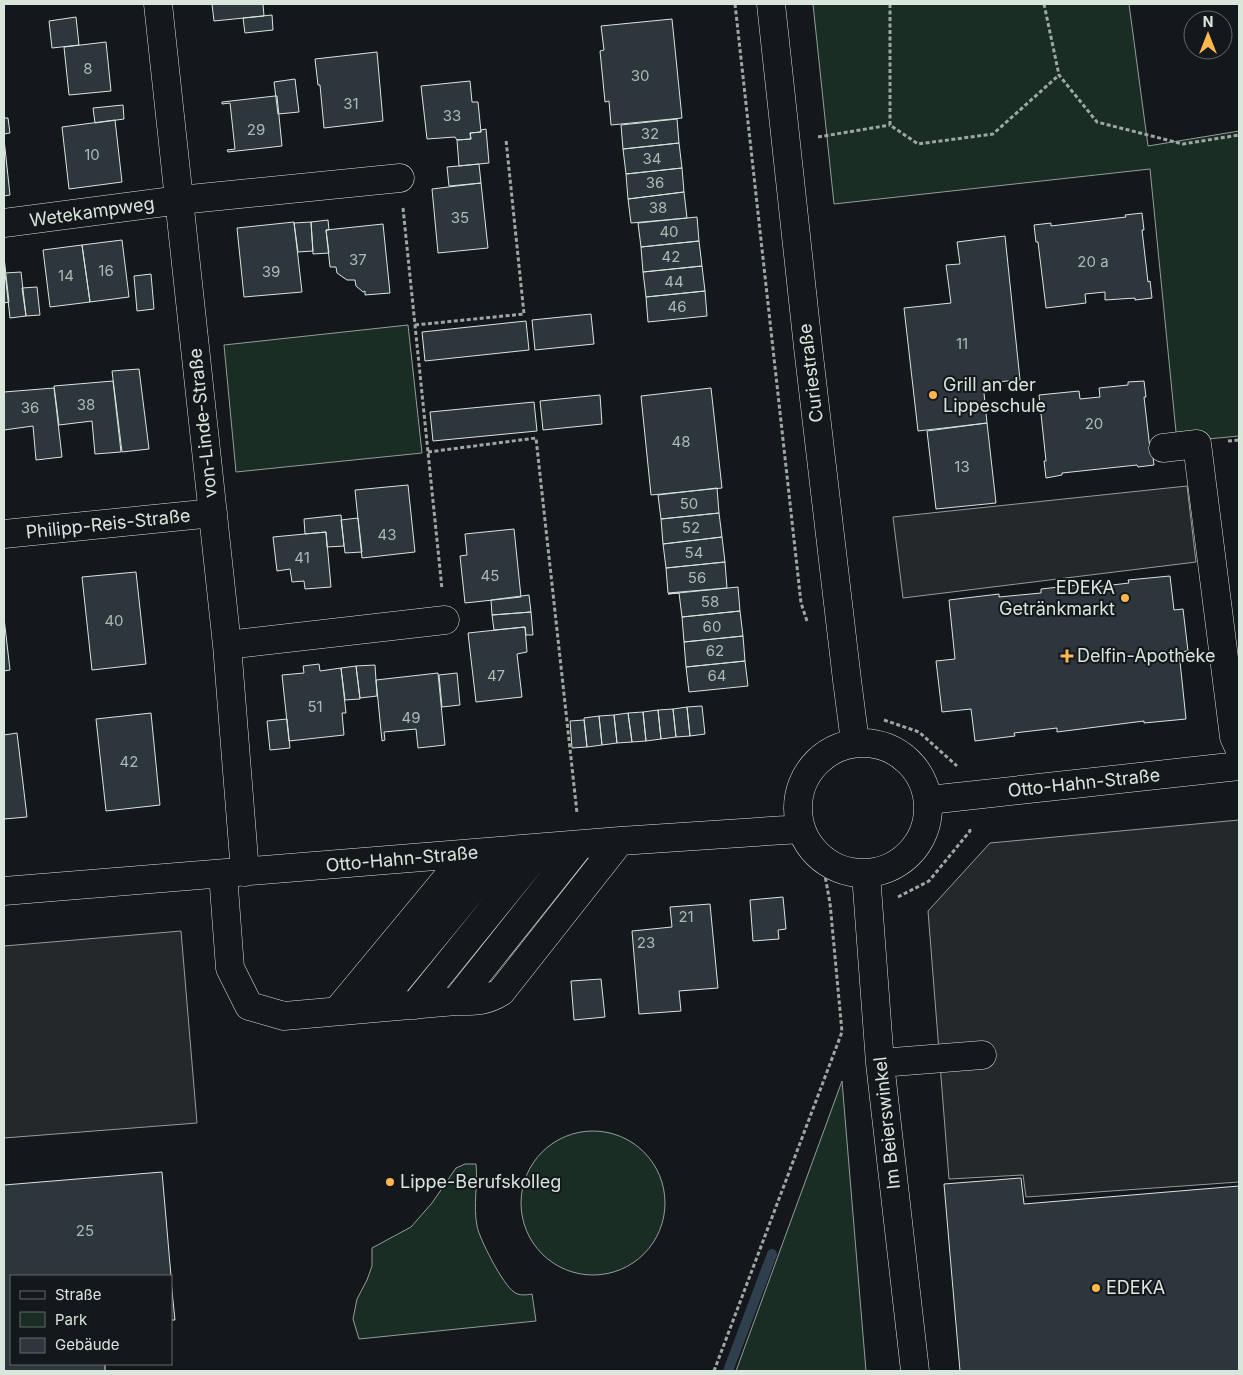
<svg xmlns="http://www.w3.org/2000/svg" width="1243" height="1375" font-family="Inter,sans-serif">
  <rect width="100%" height="100%" fill="#14181c"/>
  <path fill="#1a2d24" stroke="#939e99" d="M813 4H1129L1148 146 1239 131V436L1177 442 1150 169 834 204Z
    M408 325 422 453 236 472 224 345Z
    M842 1081 866 1371H736Z
    M521 1203a72 72 0 1 1 144 0a72 72 0 1 1-144 0Z
    M465 1164H476C478 1185 473 1205 477 1226 479 1238 503 1285 514 1292 519 1296 526 1295 532 1294L536 1321 359 1339 353 1319 357 1299 367 1280 372 1266V1248L411 1227 432 1203 456 1168Z"/>
  <path fill="#24282b" stroke="#939e99" d="M1187 486 1196 562 903 598 893 517Z
    M1239 820V1182L1026 1197 1023 1175 949 1179 928 911 990 843Z
    M181 931 197 1123 4 1138V946Z"/>
  <g fill="none" stroke-linecap="round" stroke-linejoin="round">
    <path stroke="#2f3f4d" stroke-width="10" d="M728 1371 772 1254"/>
  </g>
  <path fill="#2c363c" stroke="#d8e6dc" d="M212 4H263L264 16 214 21Z
    M272 15 273 30 245 33 243 18Z
    M76 17 79 45 52 48 49 21Z
    M672 19 682 118 611 125 609 101 605 102 600 51 604 50 601 26Z
    M106 42 111 91 69 95 64 47Z
    M377 52 383 121 324 128 320 85H318L315 59Z
    M295 79 299 112 278 114 274 82Z
    M470 81 472 102H478L481 132 470 133 471 139 457 140 455 137 427 139 421 86Z
    M275 96H277L282 146 228 152 227 150 235 149 230 103 222 104V102Z
    M123 105 124 119 95 123 93 108Z
    M4 118H8L10 133 4 134Z
    M677 119 679 143 623 149 621 125Z
    M115 120 122 182 69 189 62 127Z
    M486 129 489 163 459 166 457 140 471 139 470 133 481 132V130Z
    M4 139 10 195 4 196Z
    M679 143 682 168 626 174 623 149Z
    M479 164 481 183 449 186 447 167Z
    M682 168 684 192 628 199 626 174Z
    M481 183 488 248 438 253 432 189Z
    M684 192 687 218 631 223 628 199Z
    M1142 213 1144 230H1142L1148 282 1150 281 1152 298 1135 300V298L1105 300V292L1085 294 1086 303 1046 308 1038 242H1036L1034 225 1051 223V226L1126 217 1125 215Z
    M697 217 699 241 641 247 638 223Z
    M328 220 329 230H326L329 253 313 254 311 222Z
    M294 222 302 292 244 297 237 228Z
    M311 222 313 251 298 252 294 223Z
    M383 224 390 293 365 295V291L363 292 356 286 355 280H347L337 273 336 267H330L326 230Z
    M1005 236 1020 380 983 383 987 423 918 431 904 308 951 303 946 265 960 264 957 242Z
    M122 240 129 297 90 302 82 245Z
    M699 241 702 266 643 272 641 247Z
    M82 245 90 302 50 307 43 250Z
    M4 257 9 302 4 303V306Z
    M702 266 705 291 646 297 643 272Z
    M21 272 26 316 10 318 5 273Z
    M151 274 154 309 137 311 134 276Z
    M37 287 40 315 26 316 22 288Z
    M705 291 707 316 648 322 646 297Z
    M591 314 594 344 535 350 532 320Z
    M526 321 529 350 425 361 422 332Z
    M139 369 149 449 122 452 112 371Z
    M113 381 121 452 95 454 92 421 59 425 54 386Z
    M1144 381 1146 397H1144L1150 449H1152L1154 465 1138 467 1137 465 1062 473V475L1046 478 1044 461H1046L1039 395 1079 391 1080 399 1100 397 1099 388 1128 385V382Z
    M54 388 62 457 36 460 33 426 4 430V392Z
    M711 388 722 488 651 495 641 396Z
    M600 395 602 424 543 430 540 401Z
    M534 402 537 431 433 441 430 412Z
    M987 423 996 503 936 509 927 431Z
    M408 485 415 552 362 558 355 490Z
    M717 488 719 513 661 519 658 495Z
    M719 513 722 537 663 544 661 519Z
    M341 515 344 546 327 547 326 532 305 534 304 519Z
    M358 518 362 552 345 553 341 520Z
    M514 529 521 597 465 603 460 556 467 555 465 534Z
    M326 532 331 587 305 589 304 581 292 582 290 569 277 571 273 537Z
    M722 537 725 562 666 568 663 544Z
    M725 562 727 588 668 593 666 568Z
    M136 572 146 664 92 670 82 577Z
    M1170 576 1174 610 1183 609 1188 651 1179 652 1186 719 1144 723V721L1057 732V728L1014 733 1015 736 975 741 971 709 942 712 936 661 955 659 949 600 999 594V597L1041 593V589L1086 584 1087 588 1129 583 1128 580Z
    M738 587 740 611 682 617 679 593 668 594Z
    M529 595 531 612 492 615 491 600Z
    M740 611 743 636 684 642 682 617Z
    M531 612 533 635H526L525 627 494 630 492 615Z
    M4 618 10 670 4 671Z
    M525 627 527 652 517 654 522 697 476 702 468 633Z
    M743 636 745 661 686 667 684 642Z
    M745 661 748 686 689 692 686 667Z
    M319 664 320 671 341 668 346 713H342L344 735 289 741 282 675 304 673 303 666Z
    M375 665 377 696 360 698 356 666Z
    M356 666 360 699 345 700 341 668Z
    M438 673 445 745 418 748 416 729 384 732 385 740 382 741 376 680Z
    M457 673 460 705 442 707 439 675Z
    M702 706 705 734 690 736 687 707Z
    M687 707 690 736 676 737 673 709Z
    M673 709 676 737 661 739 658 710Z
    M658 710 661 739 646 741 643 712Z
    M643 712 646 741 632 742 628 713Z
    M151 713 160 805 106 811 96 719Z
    M628 713 632 742 617 743 614 715Z
    M614 715 617 743 602 745 599 716Z
    M599 716 602 745 587 747 584 718Z
    M287 719 290 748 270 750 267 721Z
    M584 720 587 747 572 748 570 721Z
    M17 733 27 817 4 819V735Z
    M783 897 786 929 778 930 779 939 753 941 750 900Z
    M710 904 718 988 679 991 681 1011 639 1014 632 931 672 927 670 907Z
    M601 979 605 1017 574 1020 571 981Z
    M162 1172 171 1276H11V1364H105V1371H4V1185Z
    M1021 1178 1024 1204 1239 1186V1371H960L944 1184Z
    M171 1281 175 1320H171Z"/>
  <g fill="none" stroke-linecap="round" stroke-linejoin="round">
    <defs>
      <path id="minor" d="M158 4 227 645 245 872
        M771 4 808 347 847 680 855 742
        M4 223 180 200 400 178
        M1163 448 1197 444 1234 737 1239 748
        M4 534 213 513
        M227 645 445 620
        M798 808a65 65 0 1 1 130 0a65 65 0 1 1-130 0Z
        M929 800 1239 766
        M223 874 230 968 249 1006 284 1016 456 1001C474 1001 485 1002 501 992L620 841
        M866 874 880 1063 915 1371
        M4 891 620 841 801 829
        M456 1001 580 845
        M415 1005 542 848
        M375 1008 504 851
        M337 1011 467 854
        M880 1063 982 1055"/>
    </defs>
    <use href="#minor" stroke="#d8e6dc" stroke-width="29"/>
    <path stroke="#9da8a2" stroke-width="3" stroke-dasharray="4 2.5" stroke-linecap="butt" d="M735 4 801 603 807 621
      M890 4V125L918 144 993 134 1059 75
      M1044 4 1059 75 1097 122 1183 144 1239 135
      M818 137 890 125
      M403 208 442 589
      M415 325 524 314 506 140
      M1228 441 1239 440
      M428 452 536 438 577 813
      M884 720 919 732 957 766
      M898 897 929 881 970 831 969 827
      M714 1371 842 1032 830 903 822 859"/>
    <use href="#minor" stroke="#14181c" stroke-width="28"/>
  </g>
  <g fill="#ffb74d" stroke="#14181c" stroke-width="2">
    <circle cx="933" cy="395" r="5"/>
    <circle cx="1125" cy="598" r="5"/>
    <path d="M1064.5 648.5h5v5h5v5h-5v5h-5v-5h-5v-5h5z"/>
    <circle cx="390" cy="1182" r="5"/>
    <circle cx="1096" cy="1288" r="5"/>
  </g>
  <g text-anchor="middle" stroke-width="4" stroke-linejoin="round" paint-order="stroke">
    <g font-size="15" fill="#adbab4">
      <text x="88" y="74">8</text>
      <text x="640" y="81">30</text>
      <text x="351" y="109">31</text>
      <text x="452" y="121">33</text>
      <text x="256" y="135">29</text>
      <text x="650" y="139">32</text>
      <text x="92" y="160">10</text>
      <text x="652" y="164">34</text>
      <text x="655" y="188">36</text>
      <text x="658" y="213">38</text>
      <text x="460" y="223">35</text>
      <text x="669" y="237">40</text>
      <text x="671" y="262">42</text>
      <text x="358" y="265">37</text>
      <text x="1093" y="267">20 a</text>
      <text x="106" y="276">16</text>
      <text x="271" y="277">39</text>
      <text x="66" y="281">14</text>
      <text x="674" y="287">44</text>
      <text x="677" y="312">46</text>
      <text x="962" y="349">11</text>
      <text x="86" y="410">38</text>
      <text x="30" y="413">36</text>
      <text x="1094" y="429">20</text>
      <text x="681" y="447">48</text>
      <text x="962" y="472">13</text>
      <text x="689" y="509">50</text>
      <text x="691" y="533">52</text>
      <text x="387" y="540">43</text>
      <text x="694" y="558">54</text>
      <text x="302" y="563">41</text>
      <text x="490" y="581">45</text>
      <text x="697" y="583">56</text>
      <text x="710" y="607">58</text>
      <text x="114" y="626">40</text>
      <text x="712" y="632">60</text>
      <text x="715" y="656">62</text>
      <text x="496" y="681">47</text>
      <text x="717" y="681">64</text>
      <text x="315" y="712">51</text>
      <text x="411" y="723">49</text>
      <text x="129" y="767">42</text>
      <text x="686" y="922">21</text>
      <text x="646" y="948">23</text>
      <text x="85" y="1236">25</text>
    </g>
    <g font-size="18" fill="#d8e6dc" stroke="#14181c">
      <text transform="translate(92 212) rotate(-8)" y="6">Wetekampweg</text>
      <text transform="translate(811 373) rotate(-97)" y="6">Curiestraße</text>
      <text transform="translate(203 423) rotate(-96)" y="6">von-Linde-Straße</text>
      <text transform="translate(108 524) rotate(-6)" y="6">Philipp-Reis-Straße</text>
      <text transform="translate(1084 783) rotate(-6)" y="6">Otto-Hahn-Straße</text>
      <text transform="translate(402 859) rotate(-5)" y="6">Otto-Hahn-Straße</text>
      <text transform="translate(887 1123) rotate(-96)" y="6">Im Beierswinkel</text>
    </g>
    <g font-size="18" fill="#d8e6dc" stroke="#14181c" text-anchor="start">
      <text x="943" y="391">Grill an der<tspan x="943" dy="21">Lippeschule</tspan></text>
      <text x="1115" y="594" text-anchor="end">EDEKA<tspan x="1115" dy="21">Getränkmarkt</tspan></text>
      <text x="1077" y="662">Delfin-Apotheke</text>
      <text x="400" y="1188">Lippe-Berufskolleg</text>
      <text x="1106" y="1294">EDEKA</text>
    </g>
  </g>
  <rect width="1243" height="1375" fill="none" stroke="#d8e6dc" stroke-width="10"/>
  <rect x="10" y="1275" width="162" height="90" fill="#14181c" stroke="#626a69"/>
  <rect x="20" y="1291" width="25" height="8" fill="#14181c" stroke="#626a69"/>
  <text x="55" y="1300" font-size="15" fill="#d8e6dc">Straße</text>
  <rect x="20" y="1312" width="25" height="15" fill="#1a2d24" stroke="#626a69"/>
  <text x="55" y="1325" font-size="15" fill="#d8e6dc">Park</text>
  <rect x="20" y="1338" width="25" height="15" fill="#2c363c" stroke="#626a69"/>
  <text x="55" y="1350" font-size="15" fill="#d8e6dc">Gebäude</text>
  <g transform="translate(1208 35)"><circle r="24" fill="#14181c" stroke="#626a69"/>
  <path d="M0-4L9 19L0 12L-9 19Z" fill="#ffb74d"/>
  <text y="-8" font-size="14" font-weight="bold" text-anchor="middle" fill="#d8e6dc">N</text>
  </g>
</svg>
